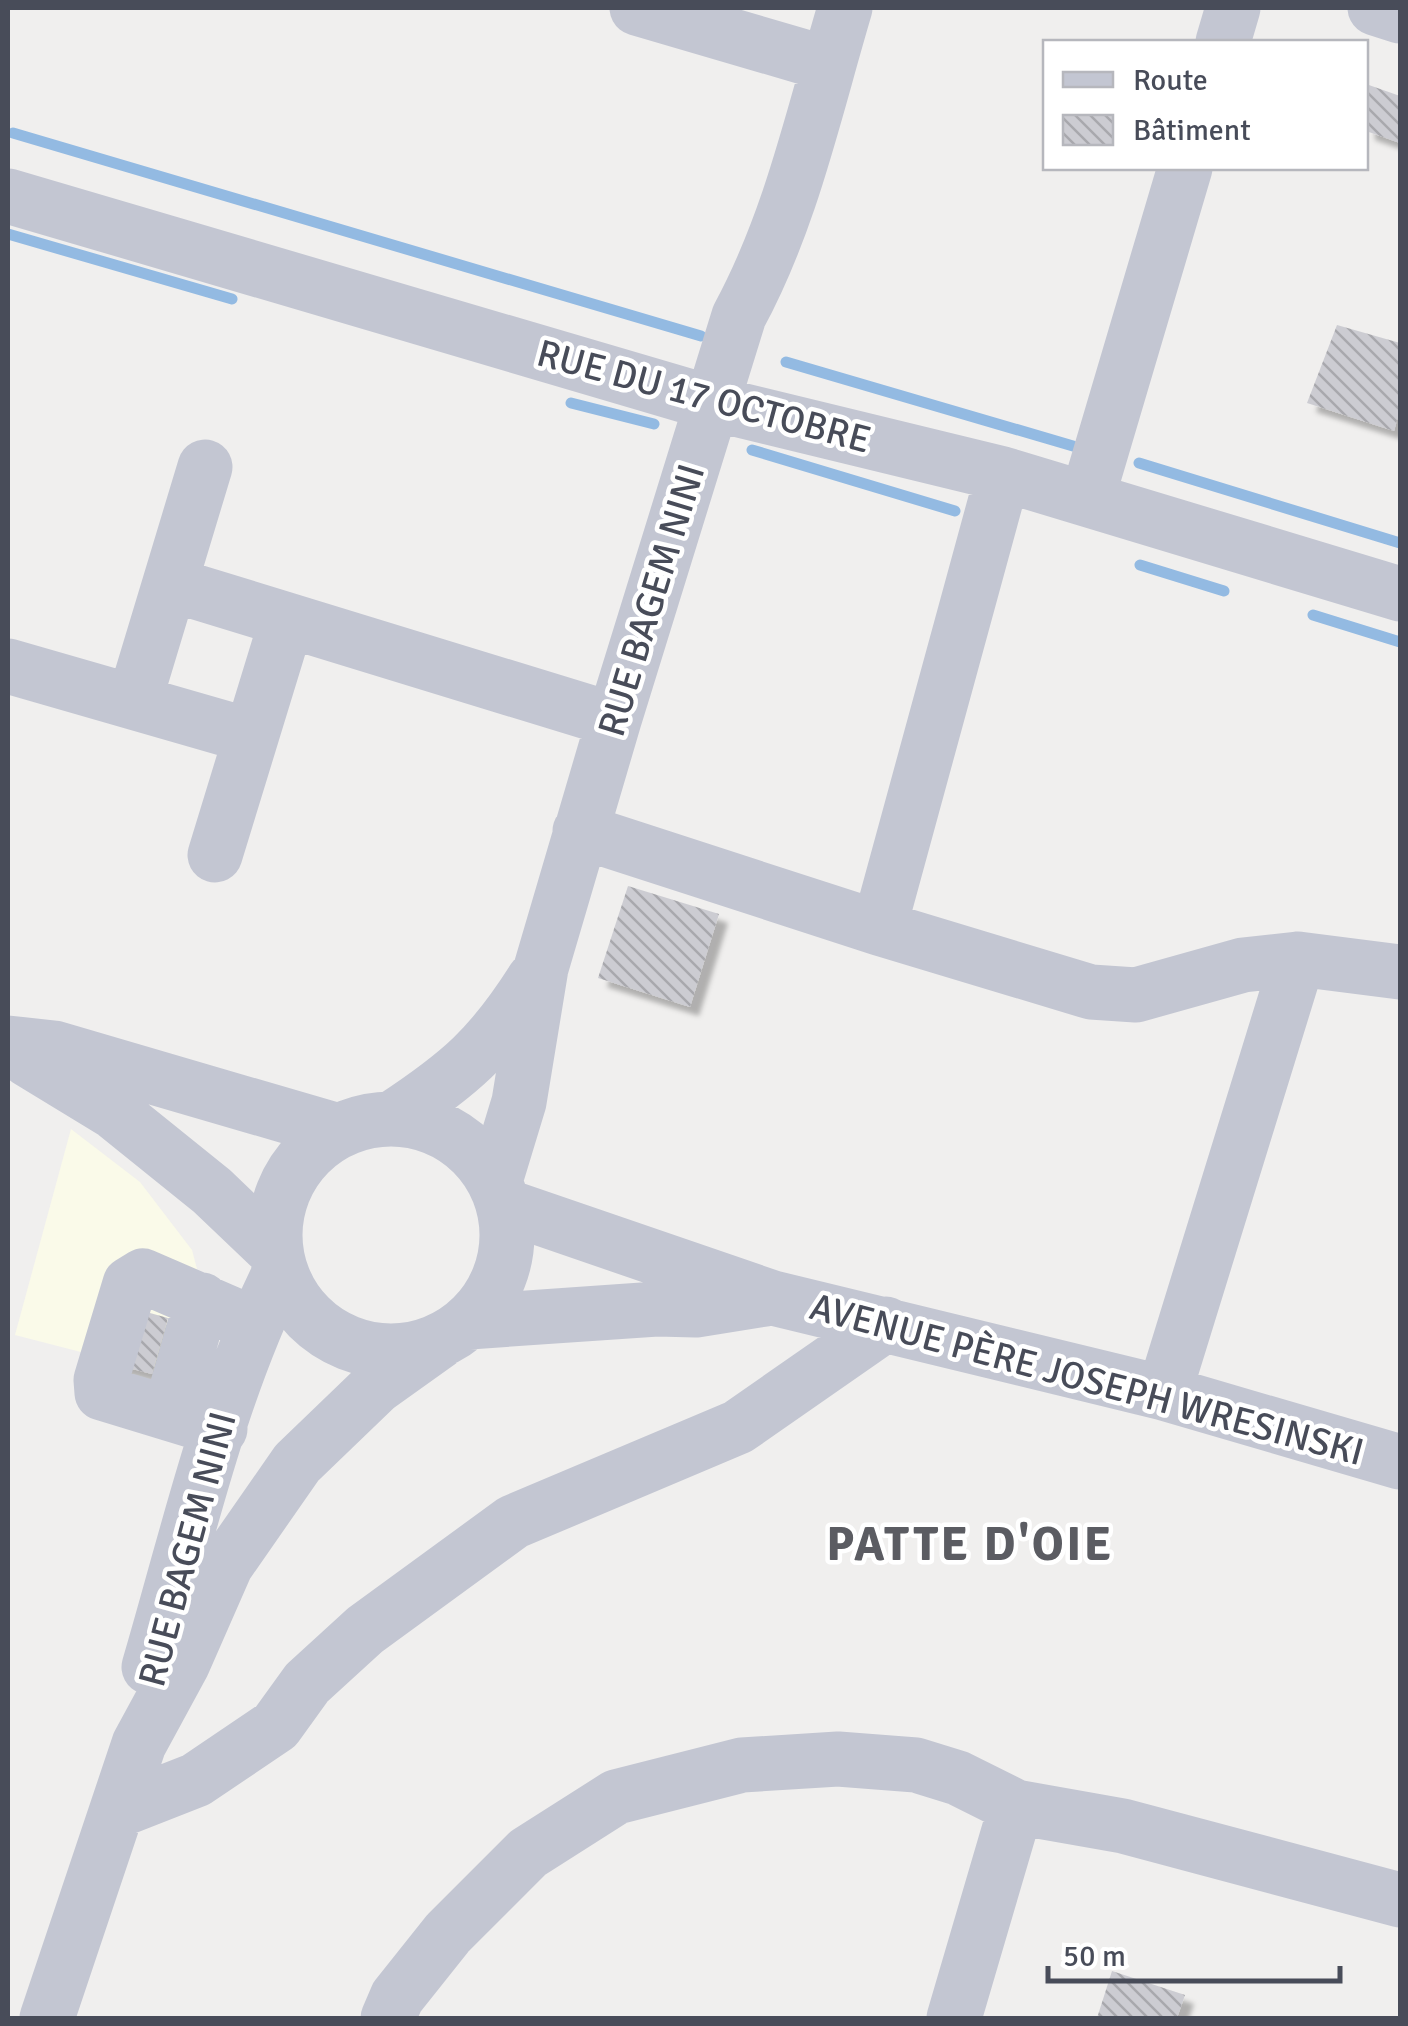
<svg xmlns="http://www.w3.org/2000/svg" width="1408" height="2026" font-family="Signika,sans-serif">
  <defs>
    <pattern id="building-back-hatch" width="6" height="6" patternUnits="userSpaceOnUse" patternTransform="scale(2.5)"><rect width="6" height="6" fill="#ccccd2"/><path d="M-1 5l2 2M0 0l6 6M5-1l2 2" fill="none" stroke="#a8a8ad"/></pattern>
    <filter id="shadow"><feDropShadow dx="9" dy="9" stdDeviation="2.5" flood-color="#0004"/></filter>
  </defs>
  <rect width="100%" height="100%" fill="#f0efee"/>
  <path fill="#fafae9" d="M71 1129 140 1182 192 1250 207 1307 201 1383 15 1335Z"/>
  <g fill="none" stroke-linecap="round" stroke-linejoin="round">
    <path stroke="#93bae2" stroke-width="11" d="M13 133 701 336
      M8 234 232 299
      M786 362 1073 446
      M571 403 654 424
      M752 450 955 511
      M1139 463 1400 543
      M1140 565 1224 591
      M1313 615 1400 642"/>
  </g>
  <path fill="url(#building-back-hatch)" filter="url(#shadow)" d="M1366 84 1400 96V143L1366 131Z
    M1337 325 1400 343V409L1394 431 1307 403Z
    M628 886 719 914 690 1007 598 978Z
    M132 1308 168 1318 152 1374 117 1365Z
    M1112 1971 1185 1995 1177 2018H1097Z"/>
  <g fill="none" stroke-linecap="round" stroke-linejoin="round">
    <path stroke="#c3c6d2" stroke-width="55" d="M637 8 828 64
      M1375 8 1400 16
      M1223 42 1233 8
      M8 196 711 403 1003 474 1400 594
      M1087 499 1185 168
      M170 584 614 720
      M8 666 251 736
      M134 702 205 467
      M580 831 879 928 1091 992 1136 995 1243 965 1298 959 1400 972
      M215 855 287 620
      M879 928 1003 474
      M8 1043 54 1048 338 1131
      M27 1059 114 1112 212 1191 275 1251
      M393 1118C460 1074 491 1047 534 979
      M275 1235a116 116 0 1 1 232 0a116 116 0 1 1-232 0Z
      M495 1181 519 1102 541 968 614 720 739 316C791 220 814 112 845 8
      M505 1206 773 1298 1164 1393 1400 1462
      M469 1322 657 1309 696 1310 765 1299
      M1164 1393 1298 959
      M170 1413 202 1300
      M220 1429 102 1393 101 1380 130 1284 143 1276 254 1324
      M149 1667C188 1535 219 1395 280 1272
      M117 1811 196 1780 276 1726 307 1683 365 1630 513 1522 738 1427 886 1324
      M47 2018 139 1744 183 1663 226 1565 297 1463 377 1386 440 1341
      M388 2018 397 1997 448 1933 528 1853 616 1797 742 1765 838 1759 916 1765 958 1778 1016 1807 1123 1826 1400 1900
      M954 2018 1016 1807"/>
  </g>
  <g text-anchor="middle" stroke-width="9" stroke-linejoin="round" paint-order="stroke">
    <g font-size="38" fill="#484c59" stroke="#fff">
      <text transform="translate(704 396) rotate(15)" y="13">RUE DU 17 OCTOBRE</text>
      <text transform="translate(651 600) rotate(-73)" y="13">RUE BAGEM NINI</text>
      <text transform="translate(1087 1379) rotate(15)" y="13">AVENUE PÈRE JOSEPH WRESINSKI</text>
      <text transform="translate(187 1549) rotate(-75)" y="13">RUE BAGEM NINI</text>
    </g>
    <g font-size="48" font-weight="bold" letter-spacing="2.5" fill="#5b5c62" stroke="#fff">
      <text x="970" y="1560">PATTE D'OIE</text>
    </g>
  </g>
  <rect width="1408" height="2026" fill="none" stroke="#484c59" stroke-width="20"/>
  <rect x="1043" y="40" width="325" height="130" fill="#ffffff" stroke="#b6b7bd" stroke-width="2.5"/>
  <rect x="1063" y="72" width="50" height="15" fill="#c3c6d2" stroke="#b6b7bd" stroke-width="2.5"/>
  <text x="1133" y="90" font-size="30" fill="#484c59">Route</text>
  <rect x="1063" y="115" width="50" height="30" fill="url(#building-back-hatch)" stroke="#b6b7bd" stroke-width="2.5"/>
  <text x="1133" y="140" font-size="30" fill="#484c59">Bâtiment</text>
  <path d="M1048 1966v15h292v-15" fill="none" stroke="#484c59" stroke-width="5"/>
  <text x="1063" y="1966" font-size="30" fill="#484c59" stroke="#ffffff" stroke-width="8" paint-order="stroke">50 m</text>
</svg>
